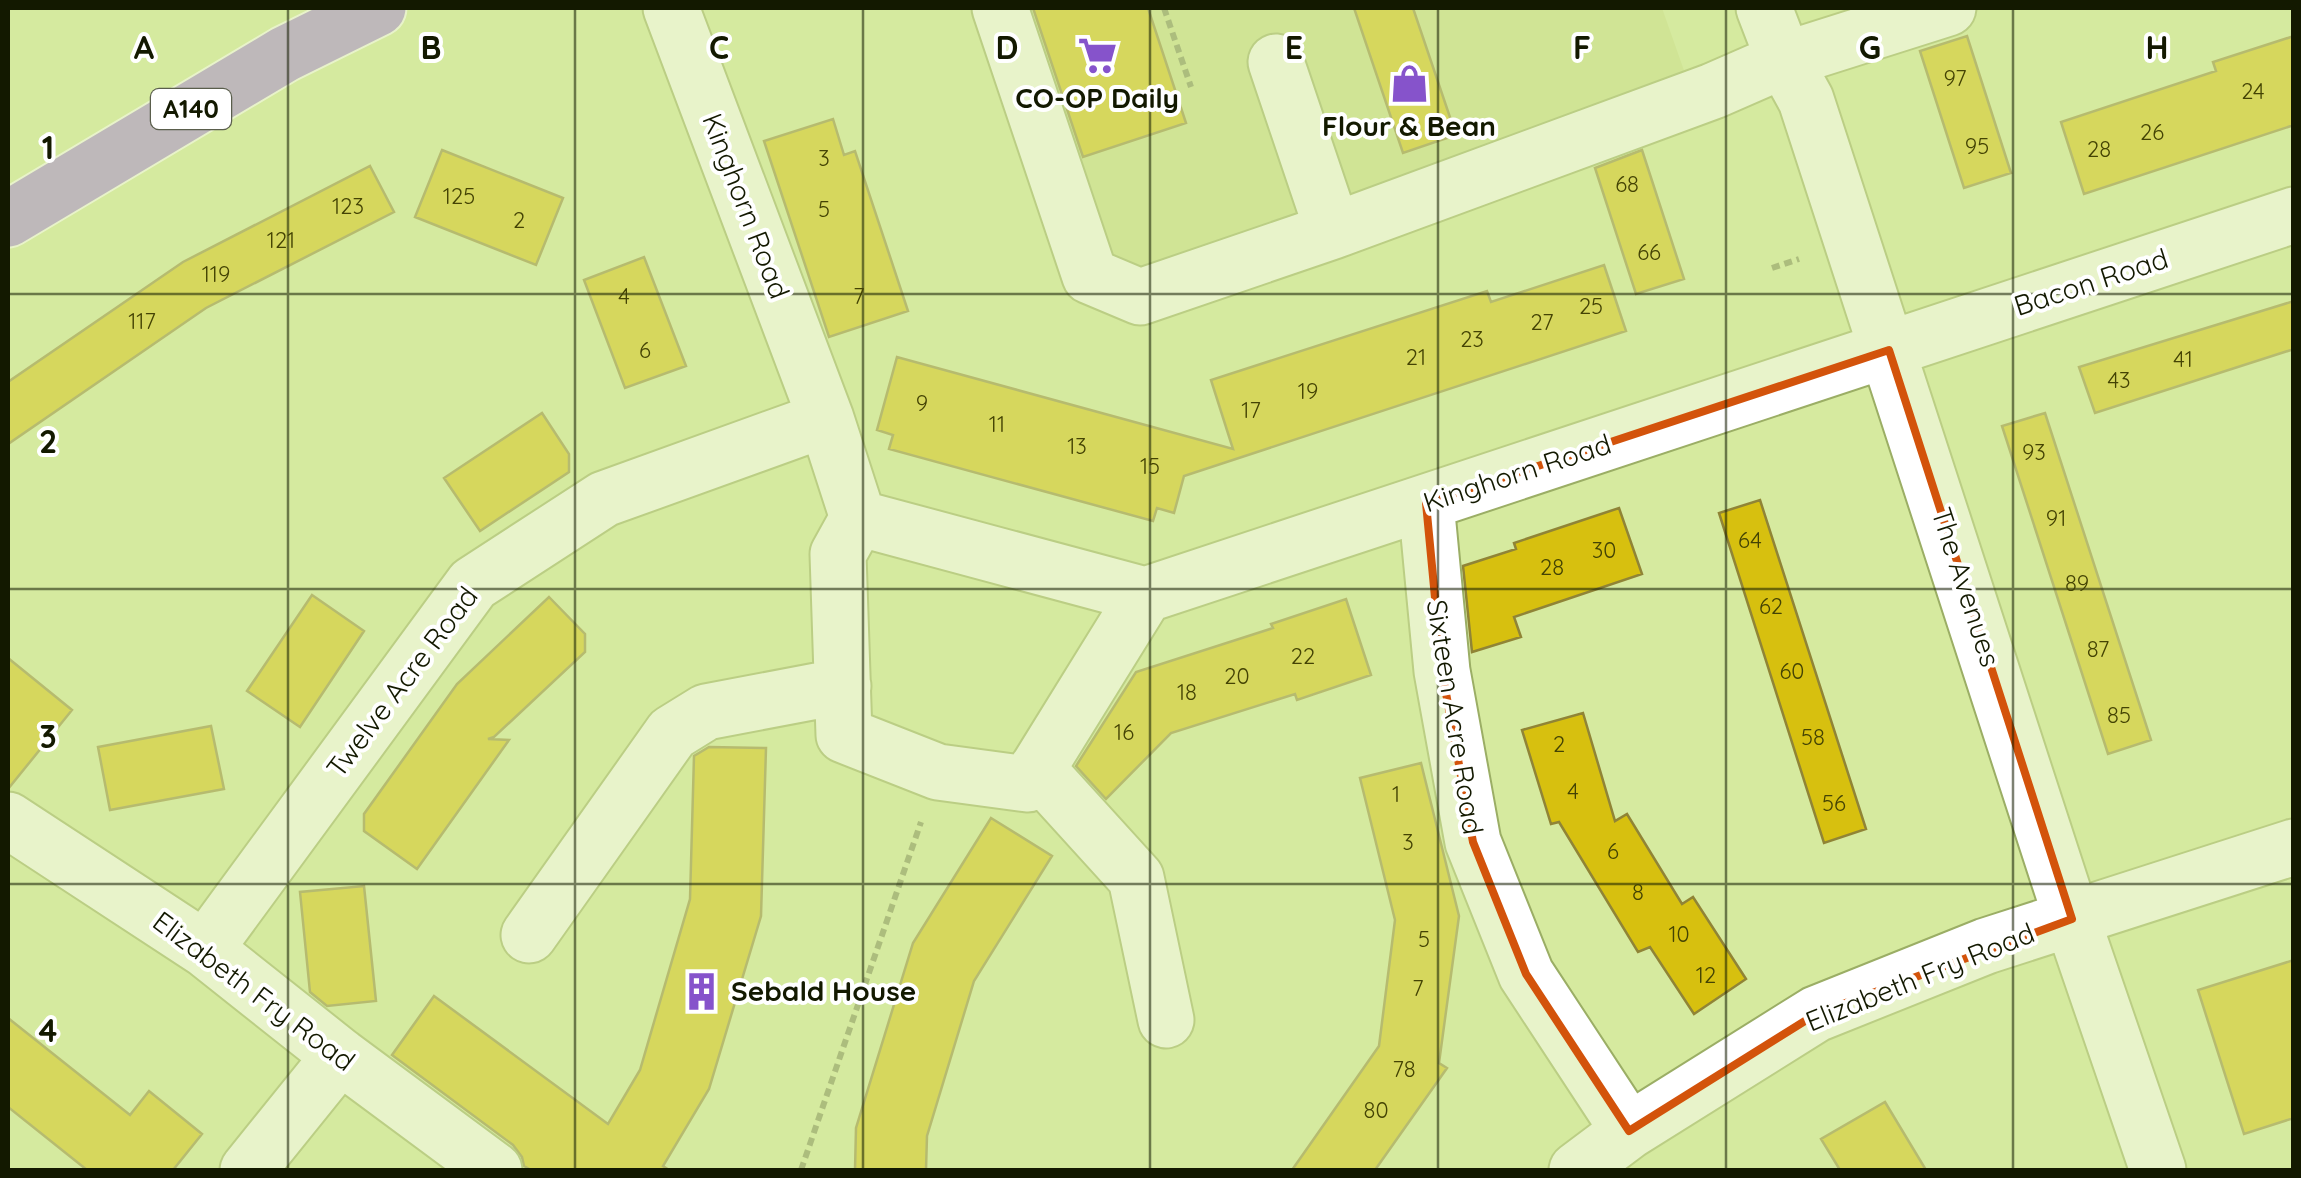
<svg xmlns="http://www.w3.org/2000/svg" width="2301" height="1178" font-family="Quicksand,sans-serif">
  <rect width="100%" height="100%" fill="#d6ea9f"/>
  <path fill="#c9de8b" d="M1015 8H1662L1687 79 1145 273 1094 254Z"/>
  <path fill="#d7c00f" stroke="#908436" stroke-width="2.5" d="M1033 8H1148L1186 123 1083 157Z
    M1354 8H1413L1456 135 1403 153Z
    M1967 36 2011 173 1964 188 1920 51Z
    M2294 36V125L2084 194 2061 122 2216 71 2213 62Z
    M833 119 844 155 855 151 908 311 829 337 764 141Z
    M442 150 563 198 536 265 415 217Z
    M1642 150 1684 279 1636 294 1595 168Z
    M370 166 394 212 206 308 8 444V382L183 262Z
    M644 257 686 366 625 388 584 280Z
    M1604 265 1626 331 1184 476 1174 513 1157 508 1153 521 889 449 893 435 877 430 897 357 1233 449 1211 380 1487 291 1491 302Z
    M2294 301V349L2095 413 2079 367Z
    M542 413 569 454V472L480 531 444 478Z
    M2045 413 2151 740 2108 754 2002 426Z
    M1760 500 1866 829 1824 843 1719 513Z
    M1619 508 1642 574 1514 617 1521 637 1472 652 1463 566 1516 549 1514 543Z
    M312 595 364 631 300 727 247 691Z
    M549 597 585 634V652L494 737 488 739 509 740 417 869 364 831V814L457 684Z
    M1346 599 1371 675 1297 700 1295 694 1171 733 1106 799 1076 766 1136 672 1273 628 1271 624Z
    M8 658 72 710 8 789Z
    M1583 713 1615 821 1627 814 1682 904 1693 897 1746 979 1694 1014 1650 947 1638 952 1559 822 1551 824 1522 730Z
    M211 726 224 789 110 810 98 747Z
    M709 747 766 748 761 916 709 1089 663 1166 669 1170H531L524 1166 522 1157 513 1145 392 1055 434 996 608 1124 640 1070 690 899 694 756Z
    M1421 763 1459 916 1439 1063 1447 1068 1375 1170H1292L1379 1046 1395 920 1360 778Z
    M991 818 1052 856 974 981 927 1136 926 1170H855L856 1128 913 943Z
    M364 886 376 1001 327 1006 310 992 300 892Z
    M2294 960V1118L2244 1134 2198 990Z
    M8 1018 130 1115 149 1091 202 1134 173 1170H87L8 1107Z
    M1885 1102 1926 1170H1840L1821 1139Z"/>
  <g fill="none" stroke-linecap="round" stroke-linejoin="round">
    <defs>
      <path id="minor" d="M671 8 826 419 858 518 1145 595 2294 215
        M1000 8 1090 276 1140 297 1333 231 1713 91 1784 60 1948 8
        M1764 8 1784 60 1806 100 2072 919 2158 1170
        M1276 62 1333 231
        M1426 503 1442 671 1473 842 1526 974 1629 1131
        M858 518 838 554 844 735 938 772 1028 784 1145 595
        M1037 769 1136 878 1166 1020
        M8 820 205 949 340 1056 494 1170
        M529 935 672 733 706 712 843 686
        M205 949 473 584 604 499 826 419
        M248 1170 340 1056
        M1577 1170 1629 1131 1816 1014 1986 946 2294 847"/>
      <path id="highway" d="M8 219 285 54 378 8"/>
    </defs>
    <use href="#minor" stroke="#9bae65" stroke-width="59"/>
    <use href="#highway" stroke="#fff" stroke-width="59"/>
    <path stroke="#7b8855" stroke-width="6" stroke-dasharray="8 5" stroke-linecap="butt" d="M1164 8 1191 87
      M1772 268 1799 259
      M801 1170 921 822"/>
    <use href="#minor" stroke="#fff" stroke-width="55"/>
    <use href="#highway" stroke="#a27ddc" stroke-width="55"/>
  </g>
  <path d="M0 0H2301V1178H0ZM1889 350 2072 919 1816 1014 1629 1131 1526 974 1473 842 1442 671 1426 503Z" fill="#d6ea9f" fill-opacity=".55" fill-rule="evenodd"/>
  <path fill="none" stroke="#d3530b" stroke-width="8" stroke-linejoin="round" d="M1889 350 2072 919 1816 1014 1629 1131 1526 974 1473 842 1442 671 1426 503Z"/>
  <path fill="none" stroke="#131900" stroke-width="2.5" stroke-opacity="0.55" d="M288 8V1170M575 8V1170M863 8V1170M1150 8V1170M1438 8V1170M1726 8V1170M2013 8V1170M8 294H2294M8 589H2294M8 884H2294"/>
  <defs>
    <symbol id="supermarket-bare" viewBox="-9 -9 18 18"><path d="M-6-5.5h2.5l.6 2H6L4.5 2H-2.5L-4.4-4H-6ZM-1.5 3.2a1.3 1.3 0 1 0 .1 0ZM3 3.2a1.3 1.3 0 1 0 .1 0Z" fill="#8653cb" stroke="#fff" stroke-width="2.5" paint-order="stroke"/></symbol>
    <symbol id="shop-bare" viewBox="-9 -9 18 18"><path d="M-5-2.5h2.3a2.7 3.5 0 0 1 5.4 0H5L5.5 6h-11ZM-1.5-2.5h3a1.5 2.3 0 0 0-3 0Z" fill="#8653cb" stroke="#fff" stroke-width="2.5" paint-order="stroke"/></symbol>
    <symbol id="building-bare" viewBox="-9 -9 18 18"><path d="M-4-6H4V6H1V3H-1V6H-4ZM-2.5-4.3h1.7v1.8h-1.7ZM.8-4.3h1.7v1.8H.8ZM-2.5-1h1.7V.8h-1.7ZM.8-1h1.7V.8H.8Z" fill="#8653cb" stroke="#fff" stroke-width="2.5" paint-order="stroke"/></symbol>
  </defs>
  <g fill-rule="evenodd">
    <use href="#supermarket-bare" x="1070" y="28" width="55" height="55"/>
    <use href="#shop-bare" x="1382" y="56" width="55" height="55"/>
    <use href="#building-bare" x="674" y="964" width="55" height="55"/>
  </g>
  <g text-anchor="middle" stroke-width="8" stroke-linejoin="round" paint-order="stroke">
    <g font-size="22" fill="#444304">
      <text x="1955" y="86">97</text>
      <text x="2253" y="99">24</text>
      <text x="2152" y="140">26</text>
      <text x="1977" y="154">95</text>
      <text x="2099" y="157">28</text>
      <text x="824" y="166">3</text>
      <text x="1627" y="192">68</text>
      <text x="459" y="204">125</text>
      <text x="348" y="214">123</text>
      <text x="824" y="217">5</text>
      <text x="519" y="228">2</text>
      <text x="281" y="248">121</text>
      <text x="1649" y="260">66</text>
      <text x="216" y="282">119</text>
      <text x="624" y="304">4</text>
      <text x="859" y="304">7</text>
      <text x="1591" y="314">25</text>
      <text x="142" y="329">117</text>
      <text x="1542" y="330">27</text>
      <text x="1472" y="347">23</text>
      <text x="645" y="358">6</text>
      <text x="1416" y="365">21</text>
      <text x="2183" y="367">41</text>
      <text x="2119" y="388">43</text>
      <text x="1308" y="399">19</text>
      <text x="922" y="411">9</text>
      <text x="1251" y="418">17</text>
      <text x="997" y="432">11</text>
      <text x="1077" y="454">13</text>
      <text x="2034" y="460">93</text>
      <text x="1150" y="474">15</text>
      <text x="2056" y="526">91</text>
      <text x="1750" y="548">64</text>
      <text x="1604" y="558">30</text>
      <text x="1552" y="575">28</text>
      <text x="2077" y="591">89</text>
      <text x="1771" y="614">62</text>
      <text x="2098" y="657">87</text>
      <text x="1303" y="664">22</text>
      <text x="1792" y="679">60</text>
      <text x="1237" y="684">20</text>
      <text x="1187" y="700">18</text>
      <text x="2119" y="723">85</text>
      <text x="1124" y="740">16</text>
      <text x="1813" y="745">58</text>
      <text x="1559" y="752">2</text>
      <text x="1573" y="799">4</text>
      <text x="1396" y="802">1</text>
      <text x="1834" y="811">56</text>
      <text x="1408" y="850">3</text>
      <text x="1613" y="859">6</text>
      <text x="1638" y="900">8</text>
      <text x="1679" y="942">10</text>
      <text x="1424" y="947">5</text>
      <text x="1706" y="983">12</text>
      <text x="1418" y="996">7</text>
      <text x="1404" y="1077">78</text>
      <text x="1376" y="1118">80</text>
    </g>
    <rect fill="#fff" stroke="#5a5e4c" stroke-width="2.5" x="151" y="89" width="80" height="40" rx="8"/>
    <g font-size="25" font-weight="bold" fill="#131900">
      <text x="191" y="118">A140</text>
    </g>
    <g font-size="28" font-weight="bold" fill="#131900" stroke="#fff">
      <text x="1097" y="108">CO-OP Daily</text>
      <text x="1409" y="136">Flour &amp; Bean</text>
      <text x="731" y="1001" text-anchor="start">Sebald House</text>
    </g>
    <g font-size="28" fill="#131900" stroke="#fff">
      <text transform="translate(746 206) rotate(69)" y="10">Kinghorn Road</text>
      <text transform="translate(2091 282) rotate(-18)" y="10">Bacon Road</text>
      <text transform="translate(1517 473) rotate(-18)" y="10">Kinghorn Road</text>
      <text transform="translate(1966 587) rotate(72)" y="10">The Avenues</text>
      <text transform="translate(402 682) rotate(-53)" y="10">Twelve Acre Road</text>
      <text transform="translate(1455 717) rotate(81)" y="10">Sixteen Acre Road</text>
      <text transform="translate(1920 977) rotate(-22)" y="10">Elizabeth Fry Road</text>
      <text transform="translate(254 991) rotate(37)" y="10">Elizabeth Fry Road</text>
    </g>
  </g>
  <g font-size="32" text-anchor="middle" font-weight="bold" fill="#131900" stroke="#fff" stroke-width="8" stroke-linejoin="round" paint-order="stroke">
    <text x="144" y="59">A</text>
    <text x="431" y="59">B</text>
    <text x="719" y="59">C</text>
    <text x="1007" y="59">D</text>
    <text x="1294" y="59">E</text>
    <text x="1582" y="59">F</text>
    <text x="1870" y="59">G</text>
    <text x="2157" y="59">H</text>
    <text x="48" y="159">1</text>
    <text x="48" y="453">2</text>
    <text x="48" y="748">3</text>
    <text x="48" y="1042">4</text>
  </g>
  <rect width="2301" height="1178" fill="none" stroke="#131900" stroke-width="20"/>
</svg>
